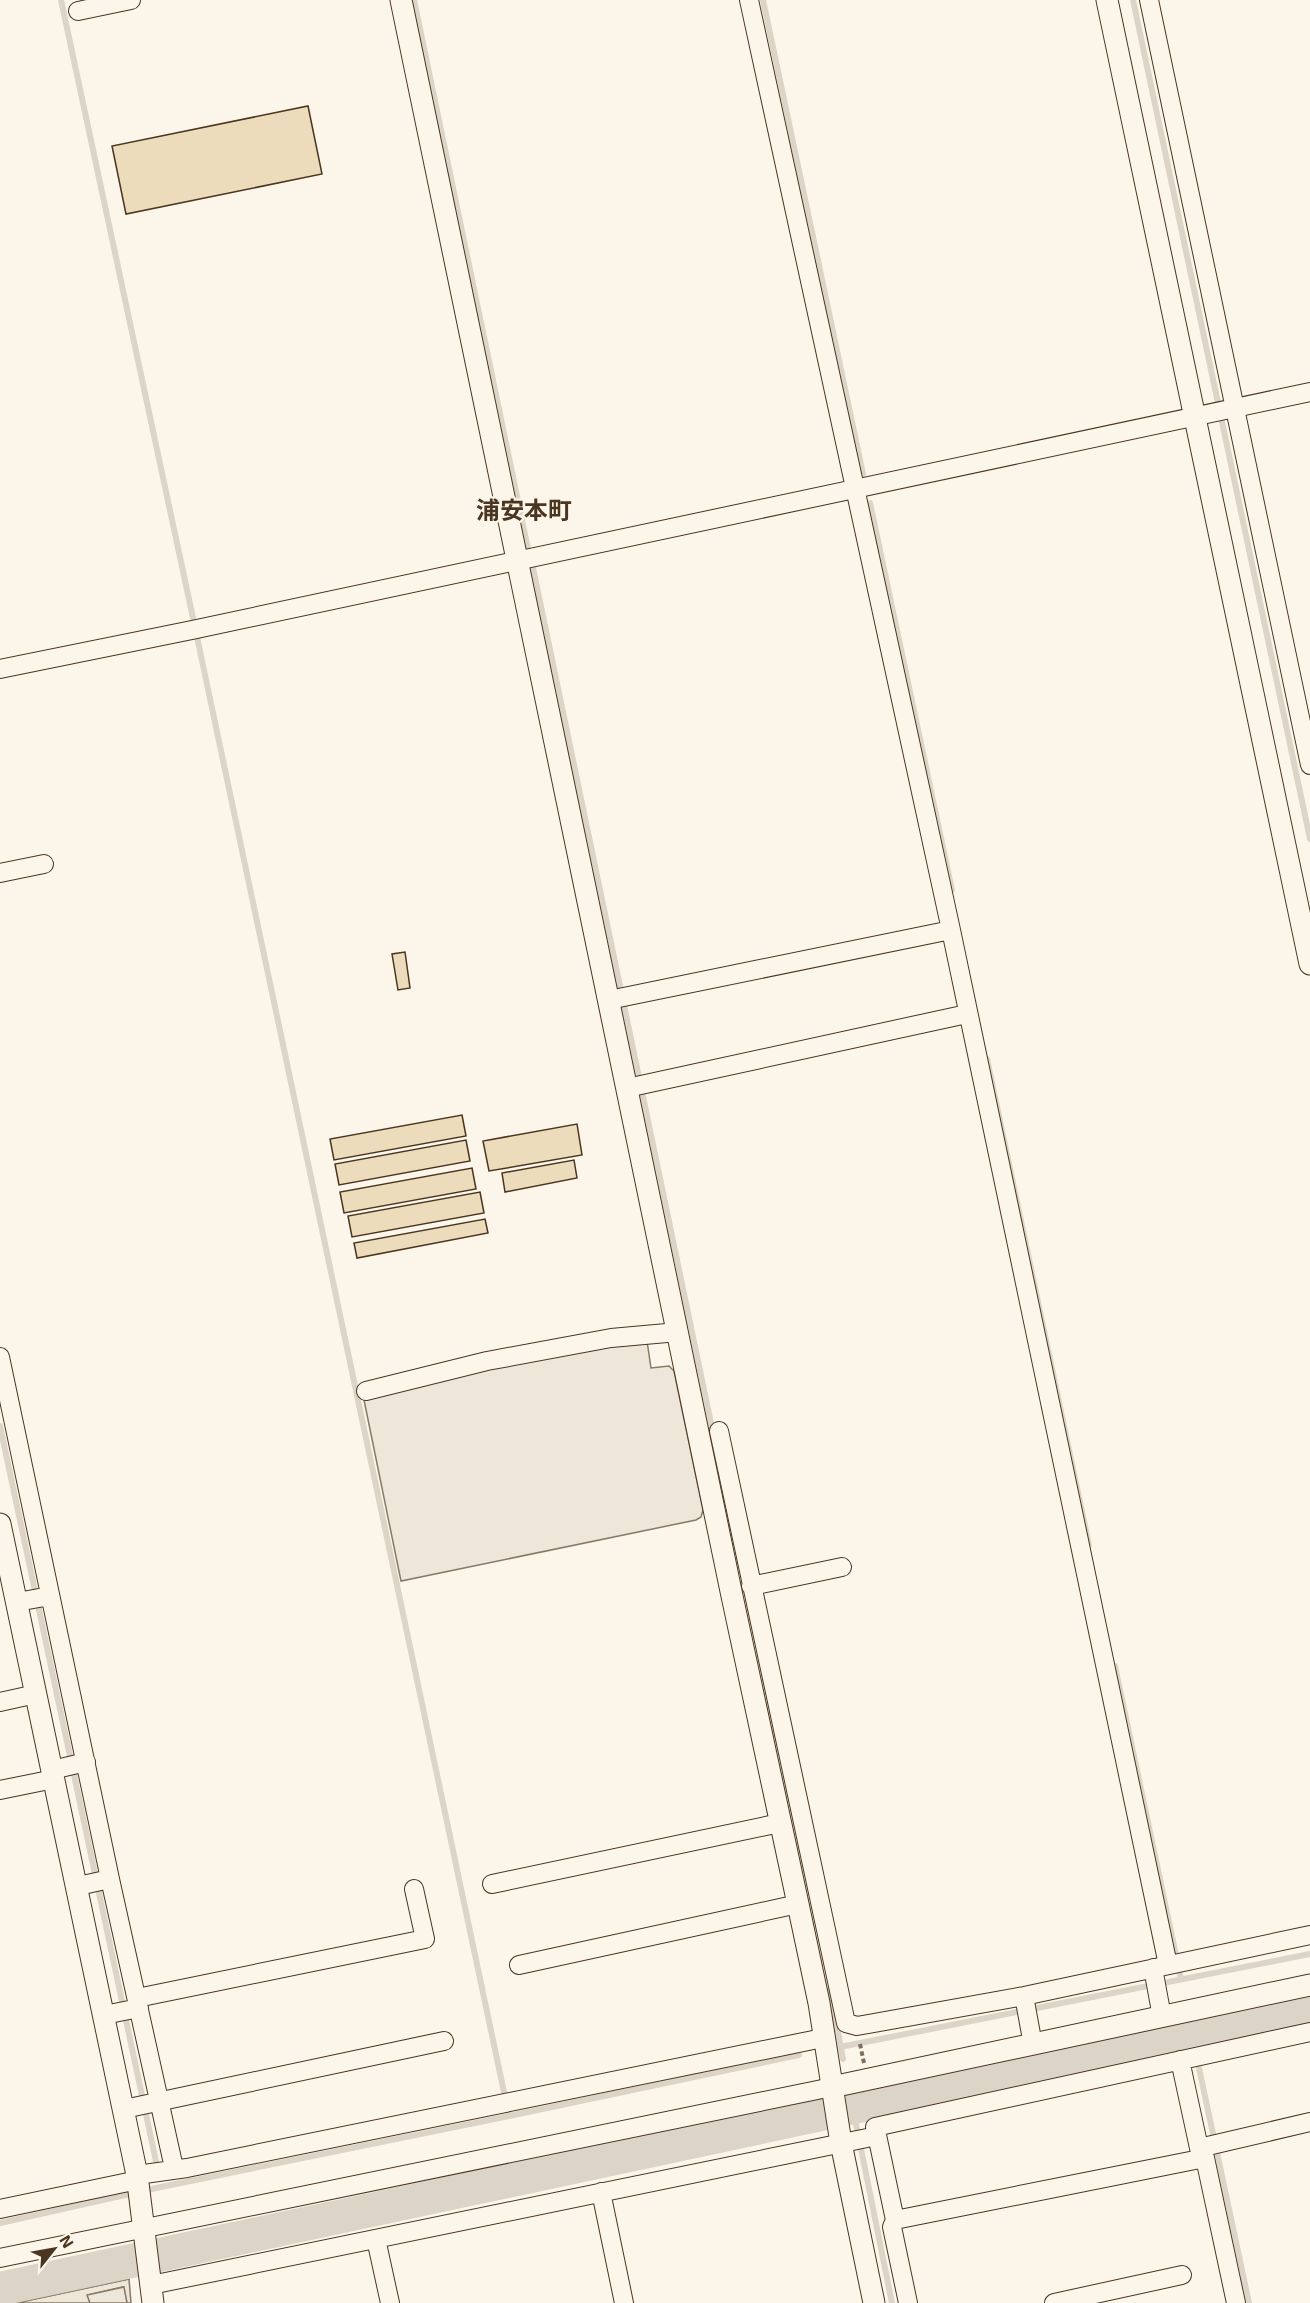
<svg xmlns="http://www.w3.org/2000/svg" width="1310" height="2303" font-family="'Exo 2','Noto Sans JP',sans-serif">
  <rect width="100%" height="100%" fill="#fbf6e9"/>
  <path fill="#ede6d9" stroke="#887966" stroke-width="1.5" d="M647 1341 651 1368 669 1366 674 1371 703 1510 701 1517 696 1520 401 1581 363 1395 512 1363Z
    M129 2279 131 2303H127L123 2287 88 2295 90 2303H16Z"/>
  <path fill="#ede7d9" stroke="#887966" stroke-width="1.5" d="M124 2287 127 2303H90L87 2295Z"/>
  <path fill="#dcd4c6" stroke="#887966" stroke-width="1.5" d="M112 2254 129 2266V2279L16 2303H0V2277Z"/>
  <g fill="none" stroke-linecap="round" stroke-linejoin="round">
    <path stroke="#dcd4c6" stroke-width="6" d="M61 0 193 618
      M414 0 528 549
      M763 0 863 474
      M1133 0 1310 839
      M870 503 952 890
      M533 568 713 1433
      M197 637 509 2116
      M987 1059 1089 1545
      M0 1426 158 2171
      M1115 1666 1181 1979
      M830 1990 843 2059
      M1192 2035 1194 2044
      M840 2047 1310 1954
      M1199 2068 1249 2303
      M851 2099 892 2303
      M0 2223 161 2187 509 2116 799 2055"/>
    <path stroke="#dcd4c6" stroke-width="34" d="M0 2289 1310 2010"/>
  </g>
  <path fill="#ecdcbc" stroke="#4a3520" stroke-width="1.5" d="M308 106 322 174 126 214 112 146Z
    M405 952 410 988 398 990 392 954Z
    M462 1115 466 1136 334 1160 330 1139Z
    M577 1124 582 1155 489 1171 483 1141Z
    M466 1140 470 1161 339 1185 335 1164Z
    M574 1160 577 1178 505 1192 502 1173Z
    M472 1168 476 1189 344 1213 340 1192Z
    M480 1192 484 1213 352 1237 348 1216Z
    M485 1219 488 1233 357 1258 354 1243Z"/>
  <g fill="none" stroke-linecap="round" stroke-linejoin="round">
    <defs>
      <path id="minor" d="M749 0 951 930 1168 1965
        M1149 0 1310 765
        M78 11 131 0
        M0 669 192 630 1310 392
        M0 873 44 864
        M609 1000 951 930
        M627 1088 967 1014
        M0 1357 110 1879 174 2168
        M366 1391 487 1361 611 1338 678 1332
        M719 1431 846 2023 857 2026 1024 1996 1310 1935
        M751 1586 842 1567
        M17 1602 50 1596
        M0 1702 36 1694
        M52 1770 86 1762
        M0 1790 54 1779
        M492 1884 780 1823
        M78 1886 110 1879
        M519 1965 798 1904
        M1153 1968 1162 2017
        M1024 1996 1033 2045
        M137 1998 425 1939 414 1889
        M104 2015 139 2008
        M1180 2060 1199 2148 1205 2158 1236 2303
        M124 2109 444 2041
        M877 2135 895 2220 892 2227 908 2303
        M1199 2148 1310 2122
        M137 2175 187 2168 823 2038
        M601 2192 624 2303
        M0 2209 138 2180
        M895 2220 1205 2158
        M376 2239 390 2303
        M0 2258 832 2087
        M151 2285 867 2138 877 2135 875 2127 1310 2032
        M1054 2303 1182 2275"/>
      <path id="tertiary" d="M401 0 732 1596 798 1904 819 2003 841 2143 874 2303
        M1107 0 1310 964
        M0 1524 137 2175 153 2303
        M832 2087 1310 1985"/>
    </defs>
    <use href="#minor" stroke="#4a3520" stroke-width="20"/>
    <use href="#tertiary" stroke="#4a3520" stroke-width="23"/>
    <path stroke="#7f6f5c" stroke-width="4" stroke-dasharray="4.5 3" stroke-linecap="butt" d="M860 2044 864 2063"/>
    <use href="#minor" stroke="#fbf6e9" stroke-width="18"/>
    <use href="#tertiary" stroke="#fbf6e9" stroke-width="21"/>
  </g>
  <g text-anchor="middle" stroke-width="4.5" stroke-linejoin="round" paint-order="stroke">
    <g font-size="24" font-weight="bold" fill="#4a3520" stroke="#fbf6e9">
      <text x="524" y="519">浦安本町</text>
    </g>
  </g>
  <g transform="translate(54 2249) rotate(59)" stroke="#fbf6e9" stroke-width="4.5" paint-order="stroke">
  <path d="M0-4.5L10 22L0 15L-10 22Z" fill="#4a3520"/>
  <text y="-9" font-size="16" font-weight="bold" text-anchor="middle" fill="#4a3520">N</text>
  </g>
</svg>
